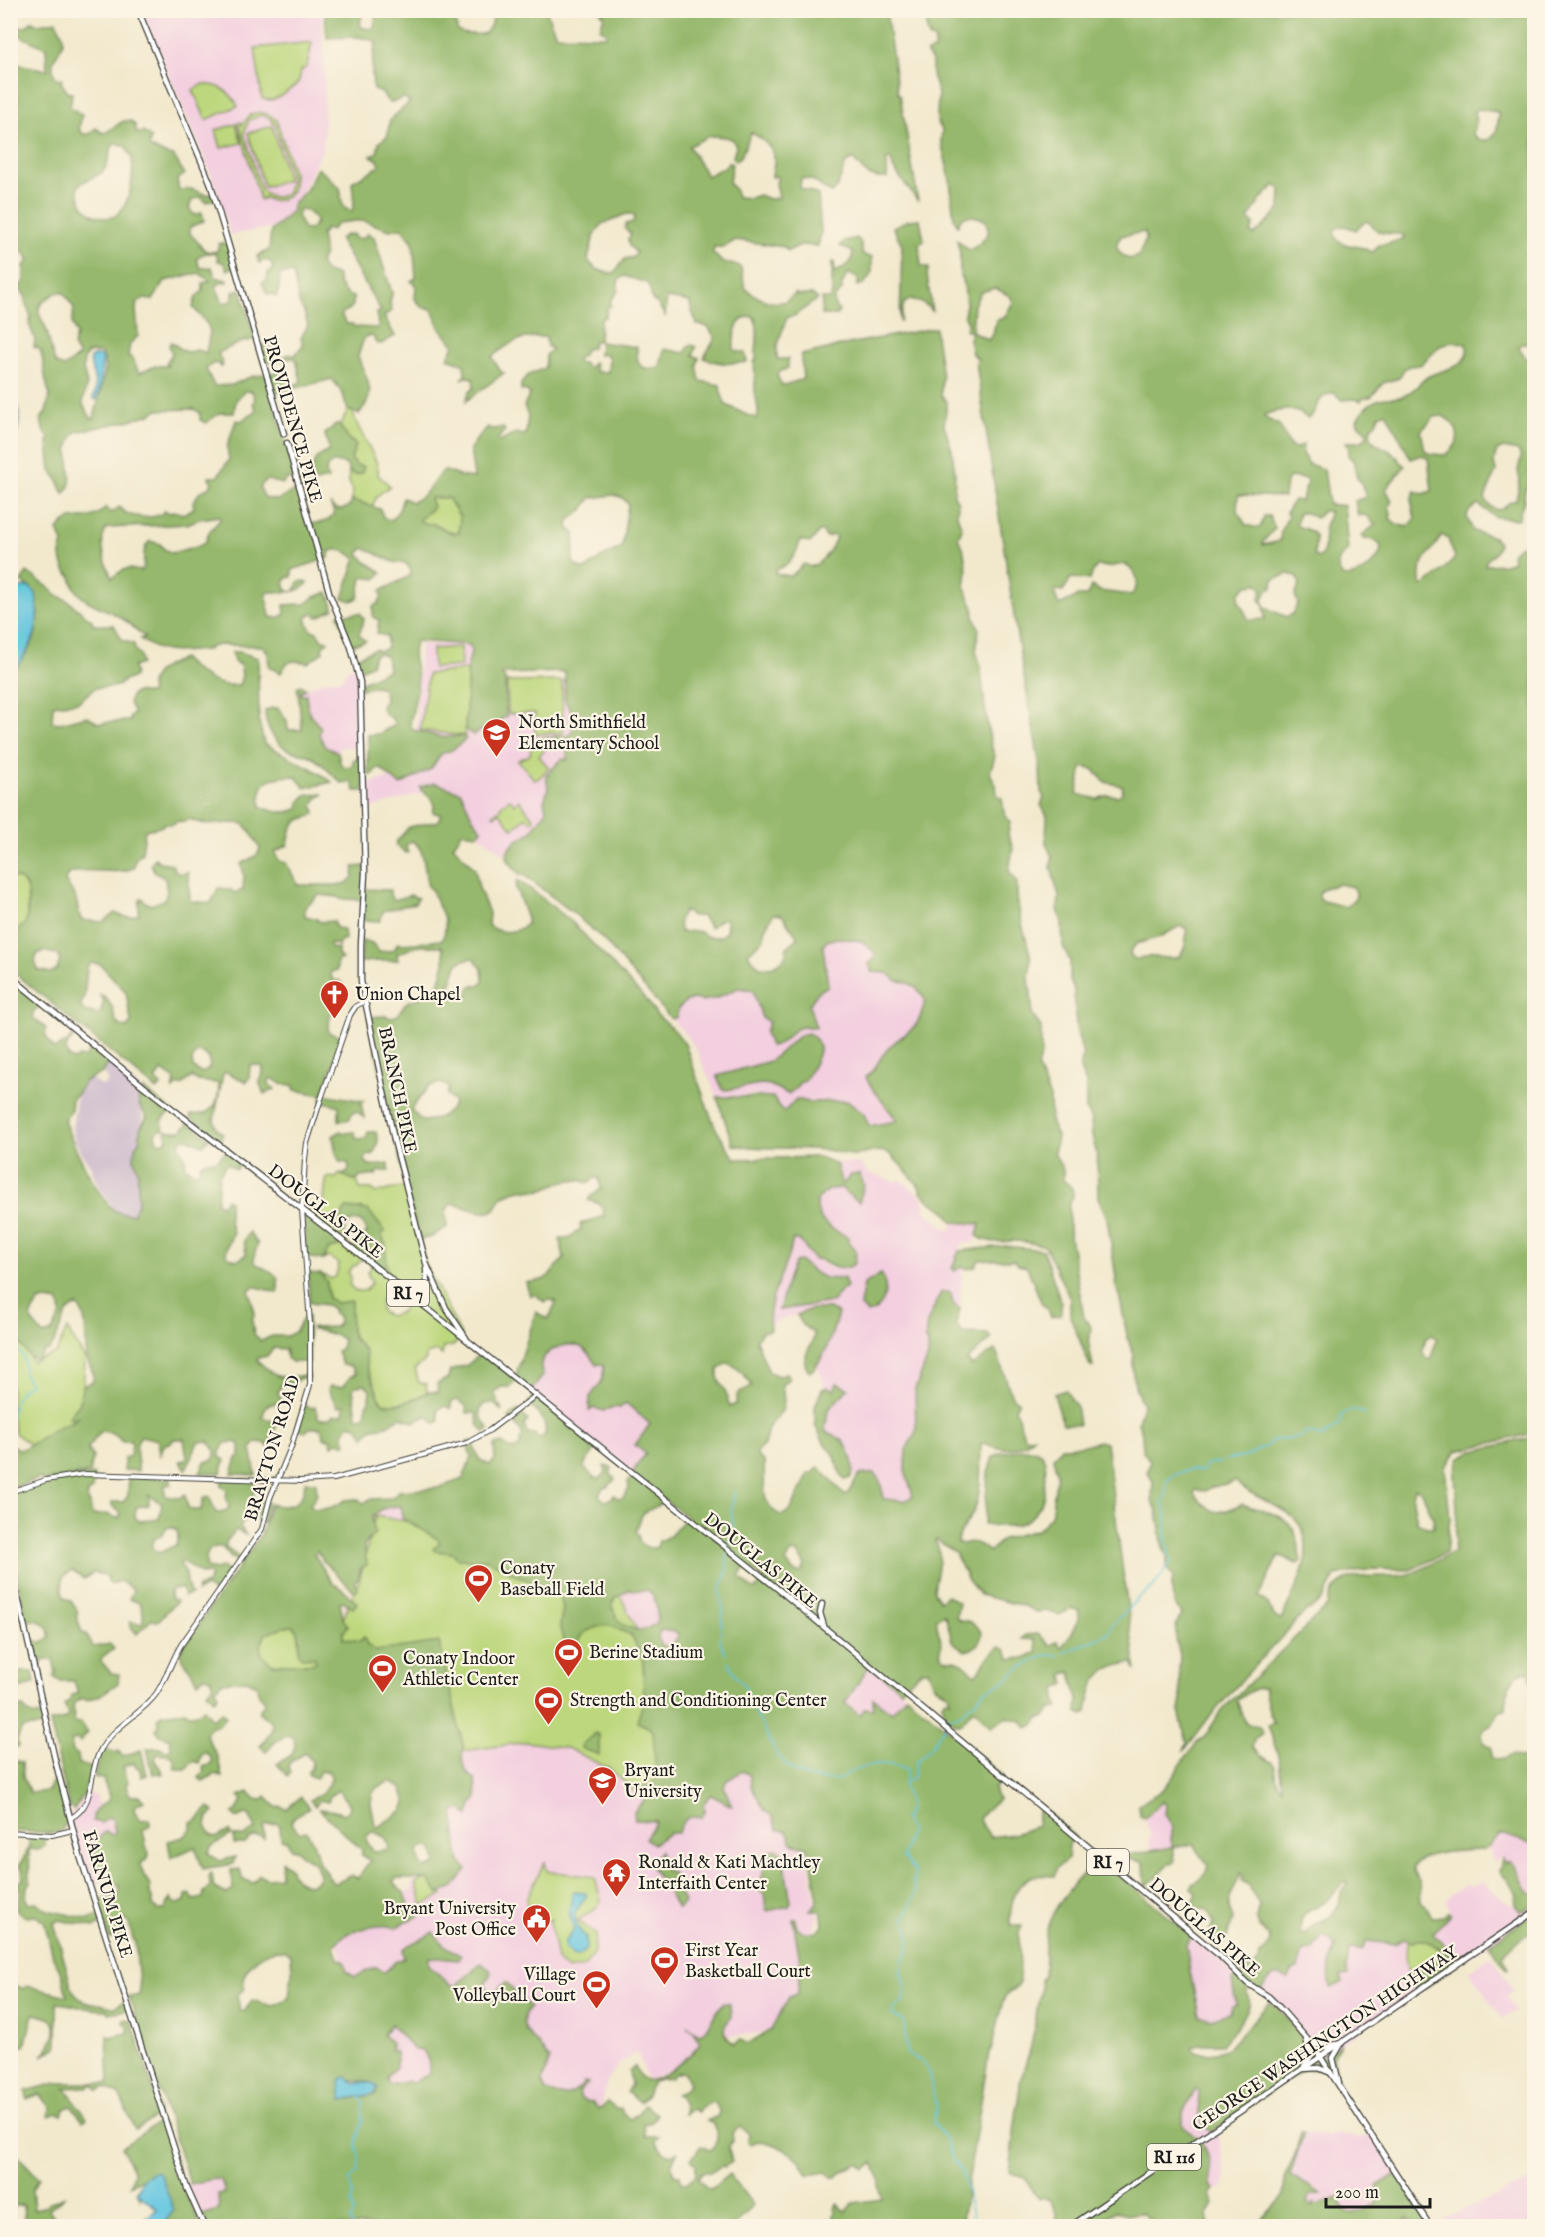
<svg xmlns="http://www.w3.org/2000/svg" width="1545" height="2237" font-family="'IM FELL English',serif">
  <rect width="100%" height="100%" fill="#fcf5e5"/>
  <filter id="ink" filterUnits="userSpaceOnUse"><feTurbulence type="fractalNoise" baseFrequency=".0167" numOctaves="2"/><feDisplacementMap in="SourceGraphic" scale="12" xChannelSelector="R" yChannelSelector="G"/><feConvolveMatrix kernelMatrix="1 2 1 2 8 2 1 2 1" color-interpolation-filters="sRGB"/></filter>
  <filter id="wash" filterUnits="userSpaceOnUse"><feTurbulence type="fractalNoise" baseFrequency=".008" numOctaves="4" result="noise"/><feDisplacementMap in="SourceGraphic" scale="24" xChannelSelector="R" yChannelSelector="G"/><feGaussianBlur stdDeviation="1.35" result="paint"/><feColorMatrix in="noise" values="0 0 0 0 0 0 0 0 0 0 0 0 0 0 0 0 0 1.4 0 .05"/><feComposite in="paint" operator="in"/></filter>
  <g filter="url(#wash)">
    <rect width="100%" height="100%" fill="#f2e9cd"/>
    <path fill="#f3cfdf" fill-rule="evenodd" d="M142 11H322L325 64 324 138 322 150 286 225 230 235 214 182Z
      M420 644 472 645 480 682 570 680 583 715 547 823 504 854 449 812 432 790 366 810V784L422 769 416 729Z
      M357 667 363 746 341 747 338 752 330 750 325 747 319 734 321 727 314 721 308 712 306 695H301V691L326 680 342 679 348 668Z
      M837 938 862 941 875 954 880 973 888 972 917 988 925 1000 917 1025 886 1050 876 1070 866 1077 898 1121 869 1126 829 1101 792 1103 784 1113 773 1097 753 1095 717 1097 696 1049 686 1034 671 1019 677 1017 678 1009 685 1002 693 999 702 1001 717 998 737 988 753 990 769 1021 775 1046 796 1028 816 1024 812 1019 809 1006 818 992 828 986 823 945 827 941ZM786 1048 818 1059 796 1088 784 1093 770 1085 761 1084 770 1061Z
      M834 1163H860L867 1173 897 1182 899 1179 923 1197 927 1213 947 1230 952 1229 953 1222 981 1224 977 1236 973 1243H962L952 1267 962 1266 966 1269 962 1270 960 1309 953 1304 951 1294 948 1292H942L927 1323 928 1357 915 1389 916 1431 906 1450 905 1471 913 1496 905 1501 884 1499 880 1481 860 1475 856 1478 853 1474 854 1468 825 1431 828 1410 848 1389 835 1388 831 1390 828 1387 824 1389 823 1380 817 1364 835 1324 838 1312 811 1309 769 1325 771 1300 789 1258 793 1239 800 1241 816 1259 830 1268 845 1269 852 1266 853 1250 848 1237 826 1225 818 1214 817 1200 823 1193 832 1188H842L845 1192 859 1201 849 1177 844 1183 839 1180 837 1167ZM800 1261 821 1278 830 1280 844 1278 847 1287 833 1299 819 1304 801 1305 780 1310 789 1275 795 1262ZM877 1275 886 1285 881 1305 869 1314 862 1308 860 1299 864 1284Z
      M569 1344 580 1346 588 1353 596 1365 601 1364 604 1366 603 1377 589 1411 594 1408 604 1411 626 1403 650 1424 636 1445 646 1452 633 1473 531 1391 535 1383 541 1379 543 1373 541 1364 545 1357 557 1347Z
      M430 1495 658 1579 804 1834 818 1916 804 1957V2005L766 2032 705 2039 689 2060 648 2081 637 2052 618 2065 608 2078 599 2114 310 2108 347 1981 336 1937 416 1916 403 1895 412 1889V1883L461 1858 433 1795 339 1670 345 1600 358 1589 370 1562 365 1508Z
      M869 1666 906 1695 892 1712 872 1699 873 1709H866L860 1715 845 1703Z
      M87 1793 95 1795 97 1797 100 1806 94 1811 113 1820 115 1833 112 1836 106 1832 96 1841V1871L103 1868V1878L101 1883 91 1887 68 1816 78 1808Z
      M1163 1800 1167 1817 1173 1827V1847L1151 1851 1148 1838 1151 1837 1144 1817Z
      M1501 1834 1534 1844V1895L1529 1893 1514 1864 1505 1863 1501 1858 1494 1862 1488 1847Z
      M1481 1880 1512 1906 1515 1905 1520 1911 1529 1908 1534 1901V1913L1458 1964 1452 1953 1447 1951 1432 1933 1450 1913 1446 1900 1452 1894 1467 1884 1470 1887 1481 1882Z
      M1192 1936 1237 1974 1232 1981 1236 2005 1230 2013 1211 2019 1199 2015 1187 1956 1186 1944Z
      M1322 1936 1331 1939 1336 1948 1330 1958 1342 1982 1341 1976 1346 1969 1350 1949 1366 1941 1395 1944 1403 1939 1407 1940V1977L1419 1991 1321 2057 1279 2009 1259 1992 1267 1980 1298 1968 1303 1951Z
      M1492 1956 1514 1991 1506 1997 1515 2011 1502 2018 1469 1971Z
      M1196 2089 1198 2091 1201 2120 1206 2130H1214L1219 2138 1225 2173V2182L1221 2189H1214L1211 2185 1208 2159 1201 2139 1183 2126V2113Z
      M1305 2132 1330 2136 1333 2134 1363 2138 1371 2133 1397 2174 1386 2180 1377 2204 1352 2214 1345 2211 1339 2198 1317 2205 1314 2203V2206H1311L1308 2202 1311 2195 1323 2194 1290 2175Z
      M1534 2177V2226H1429L1534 2179Z
      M214 2179 221 2180 226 2191 225 2193 218 2194 219 2210 200 2216 187 2185Z"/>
    <path fill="#cfbdce" d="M103 1056 141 1089 146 1200 121 1237 113 1208 96 1181 91 1167 75 1142 72 1128 79 1082 89 1077 101 1086 107 1083V1078L102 1070Z"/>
    <path fill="#bcd77c" stroke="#6c7a4c" stroke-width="1.5" fill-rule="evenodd" d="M312 42 307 66 301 71 299 81 296 85 281 96 272 100 262 99 255 48Z
      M203 84C220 85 230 91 238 106L206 120 193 90Z
      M259 112 270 115 277 121 294 176 292 191C284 201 274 203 263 197V199L260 200 238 123 241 122 242 125 250 115ZM262 115 270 118 275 125 291 179 287 192C278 200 268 198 261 189L244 133 249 120Z
      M236 124 242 143 221 148 216 130Z
      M272 126 288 180 264 187 248 133Z
      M348 410 353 412C356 431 381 459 378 475L390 486 377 496 372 506 352 500 353 491C349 484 348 480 349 471L354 475 356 465 351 459 355 444 349 440 340 426Z
      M448 497 460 517 459 532C448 535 446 528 437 525 429 523 425 526 419 520L433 507 429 498Z
      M460 647 461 666 433 668 432 649Z
      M465 670 471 674 465 736 420 730 428 674Z
      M562 681 563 733 535 734V713L508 714 507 682Z
      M550 737V744L539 756 549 768 539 778 535 780 518 760 530 755C531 740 535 738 550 737Z
      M510 799 515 804 519 800 534 819 531 822 526 817 513 829 499 812 494 816 493 814 501 808 500 806Z
      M11 877H17L25 882C29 895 28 909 26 923L11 936Z
      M339 1174 357 1181 360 1189H372L376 1193 406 1186 426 1265 462 1337 453 1346 443 1348 442 1355 437 1351 426 1354V1360L415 1369 419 1383 426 1384 427 1392C415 1399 394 1409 381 1401L367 1367 365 1351 354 1339 351 1331V1302L336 1303 328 1298 327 1282 320 1275 321 1274 332 1279 336 1276 339 1264 329 1257 323 1260 329 1249 343 1241 363 1257 357 1265 353 1266 348 1272 351 1277 349 1284 355 1291H365L372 1282 367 1273 386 1246 381 1234 384 1231 375 1220 361 1208 340 1228 344 1234 341 1239 305 1211 310 1203 324 1202 325 1188 327 1177 336 1178ZM394 1282 413 1297 401 1312 390 1316 381 1312 380 1301Z
      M10 1258 17 1330 32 1362 56 1353 67 1329 85 1359 82 1408 72 1443 45 1456 15 1433 11 1415Z
      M375 1516 504 1538 621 1597 643 1643 662 1768 643 1799 610 1769 567 1748 527 1742 442 1754 339 1670 343 1619 360 1578Z
      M293 1626 298 1631 302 1657 316 1658 317 1662 312 1664H272C256 1652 259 1650 266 1633L283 1627Z
      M545 1862 547 1871 595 1877 601 1901 597 1908 578 1920 596 1935C597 1949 592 1957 584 1967L567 1970 557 1960 550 1921 552 1919 543 1922 537 1921 528 1911 526 1899Z
      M434 1875 443 1895 423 1905 416 1883Z
      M1416 1939 1429 1941 1440 1950 1447 1951 1445 1957 1435 1962 1431 1967 1421 1968 1409 1980 1406 1963 1407 1940 1412 1942Z"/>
    <path fill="#95b86c" stroke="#586a44" stroke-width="1.5" fill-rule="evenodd" d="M325 11H410L412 16 424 19 431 16 434 11H464L456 22 457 30C463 34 466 34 472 34 489 36 487 31 494 17L493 11H546L556 35 606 36 607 33 600 29 604 16 600 11H886L898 94 900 95 918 201 893 168 891 159H887V178C869 179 863 172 853 159L846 163 837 188 831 193 812 180 801 178 800 188 818 195 821 233 818 246 800 245 788 251 784 247 736 240 724 247H714L713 253 723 263 737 265 741 268 745 288C754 296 770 305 783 302 788 301 792 296 796 293L797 295H813L818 299 794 316 787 317 777 346V359H788V368L779 372 777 375 781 384 785 385 803 379 801 355 848 344 935 328 942 376 941 395 947 402 944 425 952 450 955 474 954 496 958 502 957 515 962 529 958 538 963 547 967 571 965 588 973 606 974 617 979 628 976 652 980 664C983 683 987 743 995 756L990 773 996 785 997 795 1002 798 1004 813 1010 822 1008 835 1013 848 1009 871 1017 881C1015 905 1024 931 1030 954 1032 962 1029 970 1029 978 1030 990 1033 1003 1032 1015L1041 1027V1055L1037 1066 1050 1098 1051 1124 1057 1136 1054 1153 1063 1170V1180L1072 1188 1073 1193V1198L1069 1204V1230L1084 1318 1091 1327 1089 1346 1093 1367 1090 1366 1070 1316V1299L1045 1246C1035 1244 1025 1241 1015 1241 1000 1241 991 1245 977 1236L980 1224 953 1222 946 1211 931 1202 921 1192 919 1186 901 1165C895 1162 895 1156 888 1153 875 1148 864 1156 852 1155 844 1154 834 1151 825 1150 795 1147 764 1150 733 1145L717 1097H773L784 1112 796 1099 809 1102 847 1101 864 1114 869 1126 897 1121C889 1108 870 1089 866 1077 878 1068 877 1061 886 1051 904 1028 918 1038 925 1000 920 989 910 981 897 981L888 973 872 972 869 964 875 958V953L862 941 837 938 827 941 823 946 828 986 818 992 809 1005 816 1028C787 1021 791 1045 770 1046L765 1032 769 1022 762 1018 753 990 738 988 717 998 702 1001 693 999 685 1002 678 1009 677 1017 671 1019 602 938 582 921 581 919 525 876 518 873 507 859 508 850 517 840 530 833 547 810 544 802 548 788 546 775 562 759 567 760V748L552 740 554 736H569L573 730 572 713 565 700V672L501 674 505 678 506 717 501 719 499 725 489 726 473 735 465 729 468 663 472 649 469 645 416 641C410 653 415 663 417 675 420 686 412 711 410 724L413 730 442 737 462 736 466 739 452 750 441 754 431 769 400 785 380 768 376 769 372 775H368V735L379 734 394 725 393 719 385 714 381 706 385 701 384 689 377 686 361 689 360 683 388 670 386 656 378 653 374 656 371 665 358 671 355 658 375 649 380 651 387 648V636L377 634 379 620 373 617V606L378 604 382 595 380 591 410 576 411 570 406 563C390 565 378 552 363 548L359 554 366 562 382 572 376 579 364 577 362 578 358 598 352 601 343 598 356 558C348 553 339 546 329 552V558L292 570V577L287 578 284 583 286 589 290 592 295 591 298 582 305 581 308 583C297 595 285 591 269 592L266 594 270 617 278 618 285 614 284 605 305 604 315 597 328 592 334 609 318 617 314 613 308 616 306 619 311 630 317 632 322 640 328 641 322 647 323 652 308 663C295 660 286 659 281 673L269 667 268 653 263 646 218 645 208 648V650C181 651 163 657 140 639L145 637C137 632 131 624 123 619 103 605 75 605 71 576 61 570 59 553 63 543L58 530C72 508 87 528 106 507L109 512H113L119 507C127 518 155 521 165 511L170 513 175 511 183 514 194 508 193 502 200 492 210 487 212 483 209 477H217L229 460 227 447 236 420 241 421 249 415 255 413 256 409 253 403 255 400 252 391H245L236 400 234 413H220L206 423 200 420V413L194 409 157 410 151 414 127 421 76 432C58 452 80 477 65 493L63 492 57 478 51 471 48 442 49 437C40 429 44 429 41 419L46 412 50 394C44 384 45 363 40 349L34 347 35 339 29 324 31 317 25 301 26 297 21 291 18 290 17 287 24 282V266L29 260C24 251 21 248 11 248V63L47 70 46 48 16 34 11 27H26L32 21 38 24 56 21C59 29 66 36 62 45 58 57 47 61 56 78L62 79 61 82 68 93H72L70 107 82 115 79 128 82 133 87 135 96 128 103 133C114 131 120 118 131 121L135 125 137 134 143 132 151 138 149 146 151 148 170 156 172 155C180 162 179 170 185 174L177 180 179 190 191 189 207 195 213 193 215 199 206 202 200 197 192 200 189 208 194 215 202 213 204 221 190 227V234C200 241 202 256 217 251L219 244 228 242 235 267 227 270 224 263 218 261 217 255C211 251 201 253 197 259L200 268 212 267 215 277 229 281 220 283 216 287 223 303 233 301V292L241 289 255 339 239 343 218 353 223 365 221 367 219 364 214 363 206 369 214 386 232 385 250 377 283 371 287 384C293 385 298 385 301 381L296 359 292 358 263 364 258 347 268 344 273 355 283 357 290 354 294 356 303 345 301 338 308 325 304 312 299 303 293 273 280 274 279 288 276 297 272 294H267L262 282 267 281 268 273 272 270 273 266 268 260 262 261 259 263 257 256 269 250 271 231 292 211V205L307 189 317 168C326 172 331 181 340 188 343 199 338 207 352 211L354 204 352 182 380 166 378 160 371 156 377 153 379 143 388 135 389 123 391 119 410 102 404 98 389 103 382 93 374 90C370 74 373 57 376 41L359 37 327 38ZM370 11 374 12 376 16 374 27 371 29 364 28 360 25 362 13ZM751 133C761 137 776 149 774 162 774 168 772 172 772 177L778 176 776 183 779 198 769 199 759 195 750 198 737 197 735 190 729 183 732 164 728 162 726 166 707 176 689 146 709 136C715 136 727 137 732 139L736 146 733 157 735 161 741 156ZM115 143 125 146C127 150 131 155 132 159 134 174 131 202 119 213 110 222 93 217 85 208 80 202 78 194 78 186 85 179 96 178 103 171 111 163 107 151 115 143ZM299 209 306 210 317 221 311 229 307 230 304 229 297 216ZM627 214 635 215 633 222 626 224 625 229 631 234 628 239 629 246 636 252 634 257 625 259 614 273C604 274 591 268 588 259L594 235 603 223C613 222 618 216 627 214ZM355 221H364L390 230 402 228 413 242 416 278 411 281 416 286 415 299 422 307 432 309 439 327 454 345 448 358 464 364 465 375 462 379 466 377 473 378 474 388 469 392 466 401 504 373 501 372 492 357C512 341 520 336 546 337L547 346 552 349 546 355 545 368 528 375 521 384V390L527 391 530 394 524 406 528 416 526 434 523 435 516 433 500 442 498 439 505 430 503 428 491 429 488 427 479 436 470 449 474 478 459 476 444 470C431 482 429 495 412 502L403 498 399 510 391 520 384 518 380 509 352 500 350 506 341 510 333 508 330 504 334 513C329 524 319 522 309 524L298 490C290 491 287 496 280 499 276 501 270 499 265 498L260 488 262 484 268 480 282 484 287 479 295 478 272 394 332 379 340 389 348 410 359 414C379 391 366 380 358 356L364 338 368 336H373L376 343 381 344 395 336 384 316 392 311 390 303 392 293 374 237 367 233 366 236 359 239 355 238 353 234 346 235 339 239 381 311 377 313 378 328 355 327 352 324H347L342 317V313C351 309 355 307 353 297 346 296 341 288 338 282V276L324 271 320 263 324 254 321 235 327 228 331 230 338 223ZM199 273 210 281 203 283V291L196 297 193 307 208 325 210 332 206 353 197 350C184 355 182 349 171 342L169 345 172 354 166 363 168 366H155L139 373 133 360 128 355 130 344 138 336 136 309 137 303 143 299 153 300 165 281ZM624 276 647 283 650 289 652 300 658 304 665 316 667 298 690 302C690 310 695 317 697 325 708 324 710 329 715 338 712 346 707 350 704 358 717 364 733 364 747 362L745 353 734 350C733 336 735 317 753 316 761 329 755 346 756 361L754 362C755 371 755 379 755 388 754 398 761 409 757 418 745 416 737 409 726 405L721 393 720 385 700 381 697 365 699 358 693 355 696 347 692 345 688 347 685 353 664 349 660 367C642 371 636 368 637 347L600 342 599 355 606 354 609 358 608 372H596L594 362 589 368 583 363H579L577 359 583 355 585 349 592 348 594 341H599L600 320 606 316 607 307 611 306 610 302 618 291V281ZM58 292 64 293 74 308 72 323 76 335 73 346 79 356 64 367 56 364C50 350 50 339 45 326 43 321 37 314 39 308 41 300 52 296 58 292ZM88 353H100L104 358 105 371 94 419 91 418 83 405V400L87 384 83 369 84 358ZM614 495 623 498 628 504 622 547 601 558 586 569H582L573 563 575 534 568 527 569 520 581 512 591 498ZM430 498H448L460 517 459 532C449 535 447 530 439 526 432 522 426 526 419 520L433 507ZM220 516V520L209 532 206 541 201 545 172 553 164 549 160 544 150 541C141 549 145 561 143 570 137 572 134 569 129 569 122 568 117 575 112 578 106 565 97 540 107 528L187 524 199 519ZM819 532H823L826 537 833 535 836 537C832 549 823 562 811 567L804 564 791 576 775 574 777 569C789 566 798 553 800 540L810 543ZM684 911 692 916H702L710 928 721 919H725L727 922 726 932 719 937H708L698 931 680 932 679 919ZM773 914 782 915 798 938 787 947C787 963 774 968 760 967L749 956V952L764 939V931Z
      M923 11H1534V343H1522L1518 347 1529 362 1534 364V490L1528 488 1525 489 1524 501 1518 519 1495 517 1478 504 1469 511 1467 517 1473 531 1494 537 1499 544 1495 553 1486 561 1485 565 1505 564 1513 561 1512 553 1519 546 1527 545 1534 541V551L1532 552 1531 567 1526 580 1534 589V1433L1457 1451 1445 1467 1450 1518 1446 1553 1410 1570 1372 1569 1335 1576 1323 1599 1310 1610 1308 1609 1248 1673 1208 1719 1183 1752 1187 1743 1179 1711 1181 1698 1179 1671 1180 1655 1176 1640V1626L1181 1614C1172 1602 1170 1591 1173 1577L1167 1568V1556L1163 1548 1157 1511 1152 1500 1153 1481 1147 1472 1150 1461 1143 1451 1142 1434 1138 1422 1143 1404C1134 1391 1131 1371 1134 1355 1125 1338 1125 1319 1120 1300 1119 1292 1113 1285 1116 1278L1107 1218 1098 1197 1097 1156 1092 1135 1091 1117 1086 1110V1083L1080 1069 1083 1055 1076 1028 1074 990 1070 981V961L1063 946 1062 923 1058 909 1059 896 1051 868 1052 857 1046 843 1047 816 1041 805 1044 797 1041 792 1040 767 1017 636 976 363 978 359 972 354 969 339 971 332 966 330 968 323 964 315 966 304 964 284 960 276V253L957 240 969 250C975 248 976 246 981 242 990 234 990 231 985 220 977 216 969 214 961 218L958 225 954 219 950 180 941 141 942 130 937 121 938 94 932 75V61L927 54V52L934 50 935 40 929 37 926 26 928 21ZM1478 109 1498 112C1498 122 1499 138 1486 140 1479 141 1477 139 1473 134L1476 123 1474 112ZM1275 185 1281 190 1280 209C1273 216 1260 232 1253 235L1251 233 1254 224 1248 219 1262 198ZM1366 221C1372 223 1373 228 1378 231 1387 236 1396 231 1404 236V238L1388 244 1379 245 1373 252C1369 251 1366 249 1363 248 1351 244 1338 248 1334 231 1341 223 1348 227 1356 230ZM1145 232 1146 239 1139 256 1129 259 1121 254 1116 245 1121 236ZM995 288 1010 296 1013 302 1004 318 996 320 993 334 988 340 972 331 974 305 981 292ZM1452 342 1466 344C1474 367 1443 369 1429 376 1420 381 1414 392 1403 396 1397 399 1391 397 1385 398 1371 400 1363 408 1357 420L1359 425 1367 432 1366 438 1360 442H1346L1349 448 1348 456 1353 460 1357 478 1361 482 1366 497 1355 501 1358 516 1364 515 1369 517 1371 522 1376 524 1361 536 1363 539C1402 538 1368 578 1344 577 1333 566 1338 559 1348 550L1344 505H1329L1324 469 1308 464 1302 453 1303 445 1296 448 1291 447 1279 425 1265 418 1264 415C1277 410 1296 406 1307 418L1311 417C1317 406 1320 394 1334 393L1342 400 1354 399 1361 401 1363 398 1371 397 1383 383 1399 378 1404 369 1409 366 1420 365 1440 346ZM1386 412 1411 459 1422 455 1428 458 1432 491 1423 494 1415 491 1411 499 1415 519 1408 527 1395 524 1390 518 1391 513 1389 506 1392 501 1386 489 1405 466C1401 463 1399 459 1395 455 1385 445 1364 445 1372 426L1376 423 1379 415ZM1443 416C1461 426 1463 444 1445 455L1432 454 1425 451 1421 431 1434 417ZM1503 448 1518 451 1521 457 1518 471 1520 480 1516 500 1510 502 1500 510C1492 509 1488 506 1485 498L1496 471C1493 463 1494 459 1497 451ZM1290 477 1306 479 1307 483 1301 501 1294 500 1286 512 1288 517 1281 530 1280 541 1263 545V542L1275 528 1269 516H1264L1261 526 1258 528 1246 525 1237 511 1238 495 1284 497 1286 482ZM1323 511H1329C1329 517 1327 520 1325 526 1322 538 1329 550 1318 558L1314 555C1315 543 1320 534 1306 529 1296 525 1304 531 1296 524L1299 513H1307L1316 518ZM1442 535 1448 539 1455 558C1449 565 1430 583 1422 586 1413 563 1432 554 1442 535ZM1124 564C1136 571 1143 583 1131 595L1100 591 1091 586 1087 596H1078L1059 605 1054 592 1057 590 1063 591 1071 578 1090 580 1093 571 1098 565 1107 567ZM1288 574 1296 576 1300 584 1295 595 1298 603 1293 614 1287 617 1265 608 1263 600 1267 590 1272 588 1274 579ZM1258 584 1262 588 1260 599 1264 606 1265 619 1249 620 1239 601V593L1247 585ZM1082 767 1093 769 1105 782 1123 786 1122 793 1118 796 1108 795 1097 799 1077 794ZM1339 884 1352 887 1356 892V897L1346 907 1323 901 1319 897V893L1324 888ZM1180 926 1186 928C1187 938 1186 949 1179 957 1164 961 1149 952 1136 960L1131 956 1130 952 1136 944 1160 937ZM1431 1335 1437 1339 1430 1360C1419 1353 1423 1349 1426 1338ZM1235 1481C1250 1496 1270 1501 1287 1513 1326 1539 1296 1588 1281 1619L1275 1617 1267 1603 1259 1597 1279 1555 1297 1564 1301 1561C1298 1553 1300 1546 1297 1538 1289 1512 1264 1512 1242 1504 1217 1516 1212 1515 1194 1494L1196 1490 1205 1491C1216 1483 1223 1487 1235 1481ZM1415 1488 1421 1490 1433 1518 1434 1527H1426L1417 1522 1412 1495Z
      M920 219 924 241 919 244 921 266 929 268 927 274 932 312C928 304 920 302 911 299L904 303 900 322 902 245 893 227 908 220Z
      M857 238 861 243 862 253 866 256 872 257V273L864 284 857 286 859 279 848 273 842 284V290L834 299 835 307 839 311 837 315H821L822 299H830L832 293V262H834L835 273 851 262 853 252 840 246 844 241Z
      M336 424 340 426 349 440 356 444 351 459 356 465 364 467 362 473 354 475 349 471 346 464 334 462 327 467 326 473 328 479 298 486 297 481 305 479 317 458 328 451 329 448 325 434Z
      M27 572 51 589 55 595C71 599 78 612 92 620L93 625H114L122 640 134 644 135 650 140 655 141 664 133 667 135 675 130 679 124 680 120 685 112 687 95 688 78 702 53 705 52 722 60 723 87 716 98 723 130 721V717L134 713 129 703 131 696 136 692 149 694 151 692C147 673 167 664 183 659 197 673 219 690 240 684L242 674 240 665 234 662 232 652H240L258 658 259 722 264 743C284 756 314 767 332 782L305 788 295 776C271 777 257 778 261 807 273 812 287 815 299 808V802L306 795 324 794 316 799 313 805 315 813C310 818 308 817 302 819 290 823 290 835 288 845L275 852C276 858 280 862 286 863L298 885H336L347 883 353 877 354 867 365 866V889L390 890V896L394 900 411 895 418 898 415 903 383 911 380 921 363 920 364 900 340 899 338 897 319 895 305 907V916L317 919 320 922 334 921 336 928 344 929 345 939 340 941 338 945 331 943 330 946 333 949 338 948V955L342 959 337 961V970L331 972 332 980 340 981 343 984 338 992V1000L335 1002C331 1012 329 1019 328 1030L330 1033 342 1037 323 1094 364 1101 361 1104 364 1118 358 1112 352 1113 350 1119 339 1121V1106L321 1101 322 1095 295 1090 293 1085 281 1084 272 1078 269 1080V1085L275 1089 264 1094 259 1081 262 1078 263 1069 261 1066 252 1065 250 1066 249 1078 246 1082 226 1072 223 1074 214 1120 217 1129 223 1134 220 1140 190 1117 191 1115 204 1114 215 1106 219 1093 218 1083 198 1081 192 1077 182 1085H177L173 1091 175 1080 162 1071 155 1079 161 1086 157 1090 11 970V936L26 923C28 905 34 879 11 877V672L13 673 17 663C25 659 35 639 36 631L33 630V622L38 621C38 605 37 589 21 582ZM190 819C209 829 225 820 244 824 250 831 256 840 260 849L257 855 241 864 244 874 243 890 235 893 229 889 218 888 211 903 190 901 188 872 181 874 175 871 172 864 159 862 155 858 151 864 155 873 165 878 167 893 164 900 151 905 145 902 142 898 139 902V914C129 919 125 918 115 913L103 922 81 920 75 896 65 881 67 875C88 864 117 878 134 867L136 858 142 853 145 830 160 827 166 823 170 825 179 821 184 822ZM43 951 57 954 60 960 57 970 51 973 38 970 35 962 37 954ZM91 963 100 964 126 992 131 1022 127 1028C115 1026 115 1019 113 1009 111 1004 107 1000 104 996L100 995 104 1001 100 1014 84 1011 80 1005 84 999 87 967ZM201 1052 208 1057 210 1067 205 1072H199L193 1067 192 1061 195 1054Z
      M360 613 364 619 359 635 366 641 350 645 338 615Z
      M301 685 306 689 301 691V695L306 694C307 709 309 717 321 727L319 734 325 747 338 752 340 763 344 767 352 766 354 759H363L364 791H355L352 782 341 783C332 774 323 764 312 757 305 753 296 753 289 750 275 743 265 727 265 711L271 708H278L287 721 288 730H302C300 716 300 702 297 687Z
      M435 783 461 792 472 817 482 830 478 834 462 832 453 846 475 869 479 888 489 913 488 925C500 935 516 933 527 924V919L516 888 517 880 528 887 572 922 649 1003 656 1014 675 1031 685 1044 708 1109 716 1129 735 1159 819 1157 834 1163 837 1166 841 1183H844L851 1175 859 1174 864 1185 859 1202 845 1192 842 1188 829 1189 817 1200C815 1222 830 1228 848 1237V1241L856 1251 855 1263C843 1274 830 1266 819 1259L814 1260 800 1241 793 1239C787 1270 765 1298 770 1330L762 1332 756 1340 769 1372 778 1376 786 1373 790 1378 782 1384 784 1401 782 1411 768 1428 764 1445 756 1453 758 1457 764 1462C766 1481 758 1506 781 1515 795 1511 793 1503 799 1492 803 1484 806 1484 808 1474L813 1473 819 1467 845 1496C851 1490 854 1482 859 1475L874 1473 880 1481 884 1499 905 1501 913 1496 905 1471 906 1450 916 1431 915 1389 928 1357V1341L925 1340 927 1323 941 1292H948L951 1294 953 1304 960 1309 956 1324 962 1333 988 1334 991 1339 967 1360 973 1366 991 1352 996 1350 1012 1397 1019 1402 1015 1408 1024 1436 1027 1438 1034 1436C1027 1446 1011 1450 999 1448 992 1447 987 1443 981 1443 980 1463 982 1486 976 1505 972 1520 958 1529 958 1543L964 1544C973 1539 982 1546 990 1552L1002 1539 1037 1530 1051 1516 1057 1474 1053 1458 1061 1447 1082 1446 1099 1441 1106 1443 1136 1671 1132 1663C1097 1667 1092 1681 1087 1712L1084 1715 1077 1712 1078 1700 1071 1672 1063 1674 1065 1684 1056 1689V1701L1059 1708 1051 1709 1045 1717 1038 1719 1034 1725 1027 1728 1022 1721 1007 1717 991 1727 977 1711 972 1710 961 1724H955L946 1717 942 1703 945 1699 950 1700 948 1694 934 1685 928 1670H922L901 1690 869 1666 845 1703 860 1715 865 1708 873 1709V1698L892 1712 906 1695 1003 1776 994 1789 998 1800 985 1811 979 1819C981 1827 987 1829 990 1837L1013 1834 1038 1826V1811L1042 1808 1075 1837 1069 1844 1068 1859 1057 1868 1054 1876C1047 1876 1035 1874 1030 1877 1012 1886 1010 1909 1010 1926H1022L1019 1933 1020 1982C1017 1989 1011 1989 1006 1995 1002 2001 993 2038 993 2046L989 2052 961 2226H832L836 2205 838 2204 841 2209 846 2211 853 2203 882 2199 879 2185 880 2180 873 2163 864 2169 859 2163 841 2172 837 2177H832L826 2172 809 2175C804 2170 802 2165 798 2160 788 2148 772 2145 758 2141L751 2144 748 2142 749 2134 740 2127 732 2133 733 2140 728 2146 732 2162 724 2167 722 2165 712 2172H702L698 2178 707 2188 711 2189 729 2174 753 2205 735 2226H290L287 2219 273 2221 272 2226H208L202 2215 219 2210 218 2194 225 2193V2191L221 2180 214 2179 190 2184 129 1997 137 1996 140 1993 135 1942C130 1937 132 1928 128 1921L122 1920 121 1927 123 1933 110 1939 98 1900 117 1896 120 1892 119 1885 113 1884 108 1870 105 1868 96 1871 92 1855 96 1852V1841L106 1831 112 1835 115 1833 113 1820 109 1817 101 1823 93 1821C92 1809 99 1807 108 1801L109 1796 103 1779 94 1777 102 1750 103 1748 116 1753 118 1751 123 1756 141 1750 147 1775 141 1777 140 1770 133 1763 123 1767 128 1782 126 1785 128 1792 131 1796H139L144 1801 135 1805 134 1811 141 1820 149 1819 150 1825 143 1830 146 1846 149 1853 148 1859 141 1863 143 1874 150 1885V1895L153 1899V1906L159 1910H165L171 1897 172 1901 178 1904 185 1901 186 1895 190 1894 194 1900 203 1898 204 1892 210 1887 209 1874 212 1873 214 1888 227 1894 233 1889 231 1870 240 1869 242 1879 253 1883 259 1875 267 1878 280 1877 282 1861C284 1864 287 1865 290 1868 292 1870 292 1873 294 1876 302 1887 317 1889 320 1874L315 1863 301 1855 299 1851 291 1849 287 1841 281 1839 280 1826 277 1823 264 1826V1839C256 1834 250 1837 245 1844H234L233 1836H245L256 1828 249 1815 245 1814 236 1818 233 1813 237 1810 242 1801 239 1796 249 1792 256 1799 262 1800 266 1796 277 1808 280 1806 286 1809 301 1797 310 1808C303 1812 293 1814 291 1823L300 1833 306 1831 313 1842 319 1863 333 1883H337L351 1875 358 1878 370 1861 361 1854 363 1851 319 1809 337 1811 343 1814 349 1810 350 1805 340 1792 337 1791 330 1796 328 1802 320 1800 315 1806 310 1800 322 1794 332 1778 328 1771H320L316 1779 308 1774V1771L311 1769 312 1761 305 1753 289 1763 288 1767 291 1772 288 1776 277 1764 292 1755 295 1745 294 1738 287 1735 275 1742 266 1752 260 1746C265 1741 276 1730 271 1722 268 1718 262 1716 259 1712L265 1701 258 1693 257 1685 247 1680 222 1682 216 1689 218 1695 214 1699 207 1692 213 1685 211 1680 206 1676 203 1677 198 1682 179 1653 261 1535 270 1504C289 1509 304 1505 305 1482H316L317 1494 310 1505 314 1509C324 1510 337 1507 345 1500L356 1499 364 1503 370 1499 392 1498 399 1491 438 1488 463 1479 471 1457 467 1442 471 1441 480 1460 489 1465 495 1460 494 1445 502 1443 512 1450 520 1447V1440L523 1437 521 1431 509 1417 518 1410 528 1421 524 1425 527 1434H534L539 1438 544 1436C550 1423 536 1412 528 1402L535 1396 598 1446 585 1463 584 1468 595 1478 600 1479 606 1471 604 1466 612 1468 610 1473 615 1479 608 1487 603 1488 599 1494 600 1497 605 1501 612 1498 614 1495 619 1499 623 1498 629 1489 628 1481 634 1475 633 1473 638 1463 646 1454 635 1445 650 1424 626 1403 620 1408 613 1407 604 1411 594 1408 589 1411 590 1397 602 1381 604 1366 601 1364 596 1365C592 1359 588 1351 581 1347 569 1340 540 1350 541 1367 541 1370 543 1373 543 1376L531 1391 516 1381 510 1387H501L494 1393 502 1411 493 1403 484 1404 480 1410 481 1418 489 1430 485 1433 478 1424 476 1413H467L466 1406 457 1400 451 1402V1409L446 1406 438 1409 439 1422 435 1423 427 1416 413 1422 400 1417 384 1427 372 1428 365 1437C360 1432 360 1423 348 1425L343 1433 346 1443 344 1444 337 1442 332 1445 330 1439 324 1438 323 1431 320 1428H310L305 1432 296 1429 303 1405 311 1408 315 1407 318 1417 321 1419 329 1418 334 1415H342L344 1410 343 1405 338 1407 328 1389 330 1386 342 1387 351 1376 356 1374 351 1366 342 1365 337 1351 341 1348 343 1339C335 1335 321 1330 312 1330V1328L335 1327 339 1323 338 1316 334 1314 333 1309 327 1305 310 1303 308 1273 320 1274 327 1282 328 1298 336 1303 351 1301V1331L354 1339 365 1351 367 1367 381 1401 386 1404H399L417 1398 427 1392H438L437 1384 448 1378 450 1371 467 1365 482 1353 515 1378 536 1312 547 1319 551 1314 556 1302 548 1299 545 1303 535 1294 530 1296 526 1283C531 1281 537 1282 542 1280 551 1277 558 1264 564 1258L560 1239 570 1237 581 1229 580 1224 604 1216 603 1209 598 1203 588 1200 591 1196 601 1189 599 1178H595L588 1183C571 1175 557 1184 541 1190 535 1192 528 1189 522 1190 516 1190 509 1194 503 1196 500 1199 498 1206 495 1209 486 1218 462 1205 451 1203L446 1211 447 1227 431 1237 420 1240 406 1186 368 1017 386 1016 390 1018 398 1015 407 1002 433 993C442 979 448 961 442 946H417L397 954 398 960 361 962 362 940 372 943 379 952 394 950 398 943C406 946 431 940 442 940 448 928 445 918 439 907 435 901 435 891 428 886 423 871 427 849 412 841L406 845 408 853H406L396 845V842L409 827 438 821 441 815 433 812C437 800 429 797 421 790L420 787ZM474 958 482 969 483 981 480 985 470 987 466 998 462 997 457 991 449 997 446 994C447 988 449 986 452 980 458 966 452 961 474 958ZM441 1083 449 1087 447 1095 454 1102C451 1114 434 1121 422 1121L412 1111V1108L429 1086ZM727 1363C738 1365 745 1377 752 1385 741 1395 737 1386 736 1404L730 1407C727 1402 728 1398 726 1393 722 1383 717 1384 718 1370ZM355 1386 365 1385 370 1389 369 1401 366 1405V1414L362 1418 357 1416 353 1389ZM664 1499 687 1517 670 1536 659 1541 657 1547C651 1550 644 1546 639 1542V1537L636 1531C640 1525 639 1517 644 1513 652 1507 657 1509 664 1499ZM397 1506H401L402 1518 405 1520 438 1539 440 1543 433 1549 435 1551 453 1553 458 1559 489 1560 523 1579 529 1580 545 1595 551 1592 560 1596C565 1612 562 1611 560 1625 560 1632 567 1652 572 1658H575L580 1637 587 1631 604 1625 614 1627 632 1636 643 1661 644 1699 637 1722 648 1727 653 1731 656 1777 652 1784 638 1787 647 1797 634 1812 635 1820 656 1821 645 1839 652 1844 670 1833H678C681 1820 690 1814 702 1817L705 1810 703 1804 711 1795 732 1806 724 1787 726 1781 742 1771 750 1775 751 1786 765 1811 772 1816 778 1830 787 1831 792 1843 807 1847 810 1853 818 1900 816 1904 810 1910H819L822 1913 823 1925 818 1931 804 1933 797 1928 796 1919H793L800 1961 798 1990 796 1994 789 1997 771 2030 747 2044 741 2040 734 2044C723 2035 720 2029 731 2018L730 2004 723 2003 703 2033 699 2034 687 2026 693 2031 700 2043C694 2053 655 2088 642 2079 639 2077 637 2069 635 2066L629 2071 631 2085 626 2092 640 2102 647 2095 652 2082 659 2079 671 2078 672 2075 680 2072 684 2073 689 2084 682 2092 676 2094C682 2098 686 2108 684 2114L692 2109 698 2112 700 2108 711 2102 716 2104 719 2111 718 2116 707 2121C722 2126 718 2140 711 2151L701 2146 691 2159 696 2165V2175L686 2183H681L680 2175H675C667 2165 675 2160 677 2152L671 2155C665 2154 657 2146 655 2140L659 2136H645L644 2124 652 2122 657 2114 644 2105 638 2113 630 2119 623 2114 621 2108 616 2109 607 2102 602 2108 598 2109 591 2102 588 2103 581 2099 579 2092 588 2083 583 2082 582 2086C578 2088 576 2091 573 2093 564 2098 556 2094 546 2091L542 2082 550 2059C543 2055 543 2049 538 2044 525 2031 517 2023 530 2007L506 1982 497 1991H490L485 1984 491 1973 490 1970 481 1963 477 1965 474 1970 455 1986 449 1984 429 1965V1957L459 1960 461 1956 443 1944 433 1932C424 1940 407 1943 403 1950L404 1958 395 1962 385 1972 376 1967 355 1977 347 1972 344 1960 338 1959 334 1946C338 1942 339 1938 344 1936 355 1929 386 1922 395 1928L419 1916 416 1910 410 1907 404 1893 393 1882 396 1879C407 1879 417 1879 428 1879L439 1894 454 1887 467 1869 459 1860 453 1811 462 1809 469 1816 472 1804 477 1798 475 1779C465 1774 459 1760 464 1749L439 1642 376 1651 367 1645 364 1637 360 1641 343 1638V1633L348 1626 343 1619 340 1602 343 1601 353 1608 357 1603C348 1596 344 1587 333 1584L314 1554 317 1551 324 1562 355 1592 358 1590 354 1582 358 1578 361 1568 367 1565 364 1545 375 1533 373 1529 372 1517 382 1509ZM937 1540 955 1553 968 1580 980 1595 1027 1607 1036 1612 1046 1611 1059 1615 1071 1609 1079 1610C1079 1626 1070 1635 1061 1648L1057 1641 1050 1646 1039 1634 1026 1635 1022 1639 1035 1640 1037 1652 1024 1658 1010 1659 1005 1649 999 1647 987 1659 977 1675C969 1673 965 1663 958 1661 953 1659 945 1662 941 1655 938 1650 942 1647 941 1642 940 1633 935 1627 937 1618L944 1614 946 1617 952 1641 965 1651C974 1650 981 1643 982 1634 978 1625 969 1620 960 1620L956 1617 959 1603 947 1595 940 1601 934 1592C934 1576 945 1555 935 1541ZM797 1552 805 1566 801 1573 794 1572 786 1562 791 1553ZM746 1565 764 1579 757 1588 753 1589 739 1577ZM630 1589C637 1591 639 1590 645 1590 657 1591 658 1614 657 1623 636 1638 615 1626 612 1603L615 1598ZM293 1626C304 1637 297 1642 299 1654L302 1657 315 1658 316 1662 312 1664H272C256 1652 259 1650 266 1633L283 1627ZM660 1630 675 1632 679 1635 671 1647 660 1645 658 1637ZM390 1781 402 1789 406 1803 403 1810 378 1827 375 1825 371 1804 372 1794 377 1788ZM373 1831 386 1838 389 1846 386 1850 374 1851C369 1846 366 1843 367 1836ZM429 1846 433 1849 436 1862 434 1865 424 1868C421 1862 415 1856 420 1849ZM274 1950 286 1951 291 1955 292 1971 289 1998 272 2006 252 2000 245 2011H240L237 1995 245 1989C237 1971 259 1955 274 1950ZM391 2024 414 2050H423C428 2059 431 2065 428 2075L411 2083 408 2081 391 2085 387 2081 388 2076 396 2067V2052L391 2050V2043L383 2035ZM346 2079 372 2083 377 2094 344 2100 341 2097V2082Z
      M11 978 42 1004 33 1012V1018L46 1028 45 1035 54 1049 68 1042 75 1032 77 1033C69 1041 62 1048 69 1058L74 1060 78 1057 84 1058 93 1047 110 1062 102 1073 85 1081 77 1094 72 1098 71 1109 64 1121C72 1142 98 1199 115 1211 120 1214 127 1214 133 1214L138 1203V1170L134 1159 135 1147 140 1140V1129L147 1117 139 1105 138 1094 144 1089 171 1110 162 1121 164 1130H159L155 1134 157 1142 162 1143 167 1140 166 1131H181L189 1123 209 1138 203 1145 186 1138 181 1140 179 1145 186 1159 185 1166 193 1172H198L201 1164 210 1160 216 1161 226 1151 241 1163 236 1169 228 1164 225 1165 219 1176 217 1203 222 1205 226 1199 229 1201V1221L233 1232 226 1251 227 1256 236 1260 242 1258 246 1254 244 1241 249 1232 258 1244 255 1252 254 1262C263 1268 271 1271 278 1278V1293C268 1291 261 1286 252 1287L249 1291 255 1313 252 1320 254 1334 261 1341 272 1336H287L295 1332 305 1316 308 1315 309 1362H292L287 1358 285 1349 273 1348 267 1356 258 1358 257 1361C264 1365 267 1370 273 1374 283 1380 298 1375 309 1375V1378H300L293 1384 286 1382 281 1385 278 1393 282 1402 267 1405 262 1417 275 1422 276 1427 268 1447 265 1443 256 1442 251 1449 256 1475 232 1474 237 1458 240 1456V1444L234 1442 225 1443 220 1452V1457L225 1460 221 1473H200L205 1462 213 1460C218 1452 213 1447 209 1441L198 1442 186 1469 180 1461 186 1460 187 1457 184 1439H174L171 1443 165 1444 160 1455 158 1440 141 1436C132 1446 139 1458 138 1471L124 1470V1458L130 1456 132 1444 131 1441H122C117 1434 110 1431 101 1431L87 1449 93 1457 90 1473 43 1481 41 1478 11 1488V1447L14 1446 20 1450C35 1443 46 1434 60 1426 66 1423 73 1423 78 1417L72 1419 69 1417 80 1403 82 1387 93 1381C95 1371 89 1367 87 1358 84 1343 89 1318 78 1306 60 1308 61 1340 48 1351L45 1350 37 1360 30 1357 15 1337 11 1340 10 1119 15 1113 11 1098ZM45 1300 59 1302 61 1314 52 1332 43 1335 31 1320V1314L39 1302Z
      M808 1033C831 1045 812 1065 805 1081L799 1083 796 1088 788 1094 770 1085 761 1084 726 1090 722 1089 717 1076 770 1061 800 1035Z
      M341 1131 344 1133 355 1132 356 1138 359 1139 366 1138 368 1132H376L378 1141 374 1154 366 1156 365 1161 370 1166 389 1164V1171H380L376 1175 360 1177 357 1181 339 1174 347 1173 349 1169 348 1163 340 1162 336 1153 333 1136Z
      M346 1208 368 1210 385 1232 381 1234 386 1246 387 1276 353 1249 367 1232C365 1225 361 1219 352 1221L346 1226 344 1234C338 1225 340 1217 346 1208Z
      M303 1210 343 1241 337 1247 329 1249 323 1260 306 1257Z
      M1005 1246 1043 1250 1061 1302V1315L1051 1317 1047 1308 1042 1304 1027 1267 1018 1265 1015 1260H979L975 1267 966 1269 962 1266 955 1271 952 1268 959 1251Z
      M800 1261C817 1275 821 1281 844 1278L847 1287 841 1291 832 1302 779 1310 789 1275 795 1262Z
      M881 1274C890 1287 884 1311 867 1313L860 1305 864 1284Z
      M811 1309H829L838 1313C833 1332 825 1360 810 1372 797 1359 812 1349 814 1336L813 1332 802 1325 797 1315Z
      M837 1383 848 1389 828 1410 825 1431C830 1434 837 1436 842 1440 850 1449 858 1471 849 1479H845L840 1473 834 1454 824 1443 815 1424V1407L822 1389 828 1387 834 1390Z
      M1066 1390 1072 1401 1076 1405 1079 1425 1063 1424 1054 1394Z
      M1534 1437V1689L1529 1671C1509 1673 1507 1691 1506 1708L1499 1712 1492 1724 1485 1728 1482 1735 1483 1742 1491 1748V1757C1497 1762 1505 1759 1511 1755L1523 1758 1534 1755V1790L1530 1794V1799L1534 1803V1844L1501 1834 1484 1850C1470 1851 1419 1850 1413 1867 1411 1874 1418 1877 1420 1884 1421 1889 1420 1896 1421 1902L1427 1907 1432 1917 1445 1916 1448 1912 1450 1913V1916L1432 1933 1446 1946 1447 1951 1452 1953 1458 1964 1419 1991 1408 1979C1421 1964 1420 1973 1431 1966 1436 1964 1439 1960 1445 1957L1447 1951C1434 1949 1426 1935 1412 1942L1403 1939 1395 1944 1366 1941 1362 1950 1350 1949 1346 1969 1348 1975 1341 1976 1343 1983 1331 1988C1328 1972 1328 1962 1336 1948L1331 1939 1322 1936 1312 1950 1303 1951 1298 1969 1292 1971 1289 1979C1271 1971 1270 1979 1259 1992L1248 1984 1247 1995 1250 2002C1246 2018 1233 2030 1223 2044H1199L1192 2048 1195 2052C1207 2053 1217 2054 1228 2048L1270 2002 1279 2009 1321 2057 1341 2043 1333 2055 1337 2076 1323 2069 1303 2070 1211 2132C1197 2125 1199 2105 1198 2091L1196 2089 1183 2113V2126C1210 2147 1209 2151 1211 2185L1214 2189 1210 2195 1214 2204 1208 2215 1210 2226H1157L1142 2213 1128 2214 1117 2211 1107 2217H1099L1093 2226H1056L1057 2214 1051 2200 1043 2197 1039 2200 1025 2178 1009 2172 1021 2077 1023 2074C1024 2064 1029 2056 1031 2046 1034 2032 1036 2018 1038 2003 1039 1995 1043 1988 1041 1980L1044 1976C1045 1961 1044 1943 1047 1929 1053 1905 1081 1872 1101 1860L1192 1936 1186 1944 1190 1972 1199 2015 1211 2019 1230 2013 1232 2006 1236 2005 1232 1981 1237 1974 1241 1977 1248 1967 1252 1969 1259 1960 1260 1954C1266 1951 1272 1943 1269 1936 1256 1924 1254 1923 1259 1905L1248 1885 1242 1881 1243 1876 1241 1873 1230 1898 1229 1907 1233 1920 1226 1940 1219 1943 1212 1941 1208 1935 1215 1921 1212 1920 1207 1910 1191 1907 1196 1893 1191 1889 1192 1884C1199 1882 1206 1874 1208 1866 1204 1857 1196 1853 1194 1844L1173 1847 1175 1862 1172 1864 1170 1863C1162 1870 1154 1882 1145 1886L1144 1862 1126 1859 1122 1856 1173 1847 1171 1840 1173 1827 1165 1814 1166 1805 1163 1801 1145 1818 1140 1816 1139 1805C1147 1799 1160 1793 1166 1786 1176 1774 1181 1761 1191 1751 1195 1746 1197 1739 1204 1738L1221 1711 1327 1606C1338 1560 1382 1584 1412 1573 1426 1568 1440 1559 1454 1552L1457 1510 1455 1472 1459 1458 1470 1452ZM1257 1688H1264L1269 1712 1274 1723 1268 1725 1279 1759 1282 1788C1274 1782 1278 1773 1274 1765 1271 1760 1259 1757 1252 1747L1255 1738 1263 1733 1259 1726 1246 1724 1237 1701 1238 1698ZM1346 1882 1348 1885 1341 1893 1339 1904 1331 1916 1313 1926 1305 1934H1302L1300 1931C1301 1909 1309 1913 1323 1903 1332 1897 1337 1888 1346 1882Z
      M1022 1449C1047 1448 1048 1462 1044 1483 1043 1487 1045 1493 1044 1496 1038 1516 1023 1527 1003 1526 996 1526 990 1527 984 1524L988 1473 993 1457 1000 1453Z
      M94 1475 92 1491 88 1492 87 1499 90 1503 91 1513 94 1515 107 1514 116 1518 120 1517 121 1513 112 1506V1502H123L128 1496 129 1476 171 1478V1484L165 1485V1496L180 1498 185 1494 188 1508 191 1510H201L203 1499 209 1496 216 1513H221L227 1510 229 1506 226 1500 227 1489 221 1486 223 1479 255 1480 253 1499 268 1502 263 1523 248 1517 240 1526 246 1535 236 1530 226 1542V1548L240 1558 237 1561 231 1558 222 1547C208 1545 204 1555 207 1568L217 1570 222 1567 229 1573 215 1593 206 1587 197 1592 198 1587 207 1584 211 1576 209 1573 201 1574 182 1561 180 1564C190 1575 184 1584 191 1594L184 1596 182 1588 171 1589 170 1594 171 1599 177 1601 158 1621 151 1620 137 1634 130 1626V1622L140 1624 143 1622V1612L140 1603 129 1599 133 1591 132 1588 120 1581 111 1584 108 1582V1577L94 1572 84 1579 72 1570 63 1577 62 1589 63 1597 71 1601 78 1612 76 1615 82 1633 86 1634 93 1647 110 1644 114 1649 102 1657 101 1661 111 1673 119 1674 118 1683 99 1696 86 1700 82 1698 73 1704 74 1713 73 1720 75 1723 81 1722 87 1733 80 1742 76 1739 72 1740 71 1750 78 1755 79 1764 92 1768 85 1793 74 1810 69 1806 50 1722 66 1719 68 1714 64 1705 70 1700 71 1696 78 1693 74 1681H59L54 1677 56 1672 53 1660H44L41 1665 37 1666 31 1641 36 1640 39 1643 49 1639C51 1625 39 1618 26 1621L11 1549 10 1522 17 1520 19 1517 11 1493 60 1479ZM149 1495 162 1504 159 1519 139 1521 135 1517 136 1507 149 1505ZM171 1527 177 1530 178 1537 176 1545 159 1553 151 1546 155 1538 161 1536 166 1528Z
      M10 1672H33L35 1683 22 1688H11Z
      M14 1704 15 1708 23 1707C28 1715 34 1717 43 1715L46 1726 22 1728 17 1740 18 1746 14 1748 12 1754 15 1761 22 1762 23 1777 30 1793 48 1791 52 1783H59L67 1822 62 1830 56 1833 11 1831 10 1705Z
      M204 1709 212 1719 222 1712 226 1717 218 1725 210 1727 206 1735 218 1758 222 1777 215 1774 203 1781 199 1778 204 1771 203 1767 211 1764 212 1759 207 1753 202 1754 199 1763 193 1761 186 1769H175L173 1756 157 1754 155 1761 162 1770 163 1774H153L147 1748H160L163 1750 168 1751 171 1748 170 1739 160 1735 156 1729 159 1726 157 1719 161 1714 185 1711C191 1717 198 1713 204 1709Z
      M595 1733 599 1735V1755L581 1748 582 1744 593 1736Z
      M209 1807 214 1812 208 1817 206 1826 211 1835 216 1838 229 1831 231 1835 212 1846 208 1853 219 1861 235 1857 233 1864 203 1869 195 1847 171 1858 168 1841 184 1837 191 1829V1822L196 1821Z
      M29 1836 45 1837V1846L38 1850 29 1849 30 1882 27 1886 26 1900 28 1903 36 1902 47 1910 89 1919 98 1915 101 1924 94 1927 59 1920 54 1923 72 1989C82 2007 94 2001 112 2007H115L125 2001 128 2010 108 2013 107 2010C91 2011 74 2004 57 2003V2047L42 2056C49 2049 61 2030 52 2020 47 2016 38 2015 33 2014L25 2046H20L16 2060 11 2057 10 1983 24 1989 27 1986 67 1996 62 1975 53 1957 44 1921 36 1916 26 1917 16 1910 21 1890 14 1886 13 1883 20 1882 23 1879 22 1869 19 1865C25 1857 31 1847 29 1836Z
      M776 1849 782 1852 791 1902 789 1906 768 1911 766 1909 764 1894 760 1891 765 1861 769 1858 767 1853Z
      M660 1852 665 1870 673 1873 671 1878 684 1902 678 1909 650 1865Z
      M1502 1859 1505 1863 1509 1861 1514 1864 1529 1893 1534 1895V1901L1529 1908 1520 1911 1515 1905 1517 1895 1509 1881 1499 1872Z
      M1534 1913V1930L1506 1950 1503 1955 1509 1969H1507L1489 1944Z
      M127 2019 132 2022 159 2108 158 2115 135 2130 119 2094 105 2087 98 2090 93 2084 87 2087 65 2088 87 2118 83 2121 71 2106 64 2109 62 2115 57 2113 49 2116 48 2114 51 2108 40 2094 27 2099 26 2091 57 2083H109L107 2035 109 2037 128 2033V2026L122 2021Z
      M157 2123 163 2124 187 2196 201 2226H163L173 2209C166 2201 166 2186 160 2176L141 2189 140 2198 137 2191 142 2181 140 2180 130 2185 134 2173 122 2147Z
      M1301 2132H1304L1290 2175 1322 2194 1311 2195 1308 2202 1311 2206H1314V2203L1317 2205 1339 2198 1346 2213C1356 2215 1367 2208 1377 2204V2199L1380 2195 1377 2186 1397 2174 1429 2226H1414L1408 2218 1400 2224 1396 2223 1388 2226H1256L1283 2196 1286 2173 1295 2155Z
      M11 2142 17 2155 39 2178 32 2189 34 2209 47 2206 48 2203 65 2196 49 2209 58 2224 66 2221 64 2226H27L24 2217 23 2205 15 2206 11 2212 12 2197Z"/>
    <path fill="#62c5e0" stroke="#3f707e" stroke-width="1.5" d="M94 356H101L103 358C101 369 102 391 96 400L93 398C100 387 90 371 90 358Z
      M11 395C25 412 18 433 11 450Z
      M25 587H29L36 593C40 629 36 640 15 669H11L10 601 14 589Z
      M573 1892 585 1893 587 1895 574 1914 579 1929 586 1938V1949L580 1955 573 1956 565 1948V1942L574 1929 569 1912Z
      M347 2077 354 2083H373L378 2088 374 2094 342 2100 340 2083 342 2078Z
      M154 2171 160 2173 174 2210 162 2226H138L157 2209 137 2193 142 2179Z"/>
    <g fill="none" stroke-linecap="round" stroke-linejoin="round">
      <path stroke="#62c5e0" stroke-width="1.5" d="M10 1340 24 1358V1374L30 1384C13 1393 14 1406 10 1423
        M10 1433V1439
        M1226 1460C1233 1457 1241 1459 1247 1456 1255 1453 1254 1450 1266 1447 1273 1436 1283 1440 1295 1438 1300 1438 1304 1434 1309 1432L1321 1437 1341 1424 1340 1417C1347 1408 1357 1410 1366 1414
        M729 1547 733 1527 731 1510 735 1490
        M1064 1653 1108 1634 1112 1625 1138 1598 1153 1587 1171 1562 1166 1540V1512L1162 1503 1166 1494V1482L1173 1475 1192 1469 1201 1472 1207 1464 1221 1462
        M726 1655 720 1641 723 1611 720 1590 727 1574V1552
        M728 1661 735 1675 745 1686 748 1698 776 1753 791 1770 809 1778 831 1780 841 1779 851 1771 876 1764 893 1765 907 1770 904 1786 910 1804 905 1821 910 1831 903 1857 915 1872 913 1883 916 1893 905 1917 910 1939 908 1951 903 1959 901 1973 905 1989 904 2001 894 2009 892 2015 904 2021 907 2054C912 2058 919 2059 924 2063 931 2070 930 2092 937 2104L933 2122 946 2140 953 2161 961 2170 965 2180 974 2226
        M907 1781 913 1778 916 1762 932 1746 949 1718 959 1714 975 1702 983 1692 1008 1679 1015 1671 1037 1659 1047 1655H1059
        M352 2226 350 2220 354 2213 351 2204 353 2194 349 2180 358 2172 359 2158 356 2144 363 2120 362 2109 364 2103 360 2097"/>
    </g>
  </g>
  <g filter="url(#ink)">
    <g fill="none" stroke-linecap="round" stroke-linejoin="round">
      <defs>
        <path id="tertiary" d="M10 1492 46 1480 84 1474 301 1481 334 1479 467 1443 490 1430 535 1396
          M71 1818C96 1804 88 1776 99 1753 111 1727 140 1716 156 1694 165 1681 172 1660 181 1645L262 1529 270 1498 291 1447 310 1385V1324L302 1209 305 1159 307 1143 320 1102 350 1015 356 1006 365 1001
          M10 1832 52 1835 73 1830"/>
        <path id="secondary" d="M138 10 210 182 284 434
          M287 443 330 595 351 647 360 682 365 873 361 945V981L374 1044 394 1140 426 1263 446 1308 466 1338
          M424 1306 427 1284 426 1269
          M10 1563 55 1760 80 1856 187 2188 204 2226
          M1312 2042 1325 2048 1337 2044
          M1304 2066 1311 2056 1306 2039
          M1302 2069 1319 2068 1331 2073
          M1339 2083 1333 2058 1343 2041"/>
        <path id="primary" d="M10 976 142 1085 348 1245 778 1589 1220 1956 1247 1983 1269 1997 1280 2008 1314 2047 1430 2226
          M822 1604 820 1613 824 1626
          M1071 2226 1534 1912"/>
      </defs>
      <use href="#tertiary" stroke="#3c3b37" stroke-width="6"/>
      <use href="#secondary" stroke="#3c3b37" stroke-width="7"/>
      <use href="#primary" stroke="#3c3b37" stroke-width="7"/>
      <use href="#tertiary" stroke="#fff" stroke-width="4"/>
      <use href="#secondary" stroke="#fff" stroke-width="4.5"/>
      <use href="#primary" stroke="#fff" stroke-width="4.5"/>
    </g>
  </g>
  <defs>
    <symbol id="school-pin" viewBox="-11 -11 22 30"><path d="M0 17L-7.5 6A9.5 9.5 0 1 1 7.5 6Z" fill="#c8321e" stroke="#fcf5e5"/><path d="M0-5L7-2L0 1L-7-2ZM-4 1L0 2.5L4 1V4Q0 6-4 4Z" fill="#fff"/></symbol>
    <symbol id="church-pin" viewBox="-11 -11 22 30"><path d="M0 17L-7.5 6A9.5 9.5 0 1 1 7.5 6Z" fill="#c8321e" stroke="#fcf5e5"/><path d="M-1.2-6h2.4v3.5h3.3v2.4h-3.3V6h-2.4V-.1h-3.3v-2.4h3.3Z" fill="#fff"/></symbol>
    <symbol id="stadium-pin" viewBox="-11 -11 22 30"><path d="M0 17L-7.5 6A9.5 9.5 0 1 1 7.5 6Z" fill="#c8321e" stroke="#fcf5e5"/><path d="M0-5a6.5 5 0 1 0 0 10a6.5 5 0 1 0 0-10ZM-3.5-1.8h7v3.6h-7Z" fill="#fff"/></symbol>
    <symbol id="university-pin" viewBox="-11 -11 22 30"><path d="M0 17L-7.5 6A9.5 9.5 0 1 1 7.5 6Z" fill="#c8321e" stroke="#fcf5e5"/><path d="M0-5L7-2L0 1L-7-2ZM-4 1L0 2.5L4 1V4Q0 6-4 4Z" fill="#fff"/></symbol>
    <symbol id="temple-pin" viewBox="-11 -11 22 30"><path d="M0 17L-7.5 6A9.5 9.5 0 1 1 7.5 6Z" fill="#c8321e" stroke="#fcf5e5"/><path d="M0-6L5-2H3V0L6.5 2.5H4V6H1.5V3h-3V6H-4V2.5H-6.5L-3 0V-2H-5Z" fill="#fff"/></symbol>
    <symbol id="civic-pin" viewBox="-11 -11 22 30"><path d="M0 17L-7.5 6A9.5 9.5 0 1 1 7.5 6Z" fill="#c8321e" stroke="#fcf5e5"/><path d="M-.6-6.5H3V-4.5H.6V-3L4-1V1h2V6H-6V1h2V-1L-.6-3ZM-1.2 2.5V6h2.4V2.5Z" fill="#fff"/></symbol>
  </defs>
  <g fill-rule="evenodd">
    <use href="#school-pin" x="480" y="716" width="33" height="45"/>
    <use href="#church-pin" x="318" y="978" width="33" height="45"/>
    <use href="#stadium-pin" x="462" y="1562" width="33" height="45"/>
    <use href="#stadium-pin" x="552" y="1636" width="33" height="45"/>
    <use href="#stadium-pin" x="366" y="1652" width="33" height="45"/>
    <use href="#stadium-pin" x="532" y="1684" width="33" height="45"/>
    <use href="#university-pin" x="586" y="1764" width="33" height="45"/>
    <use href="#temple-pin" x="600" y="1856" width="33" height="45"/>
    <use href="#civic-pin" x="520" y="1902" width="33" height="45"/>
    <use href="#stadium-pin" x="648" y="1944" width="33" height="45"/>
    <use href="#stadium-pin" x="580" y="1968" width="33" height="45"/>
  </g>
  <g text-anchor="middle" stroke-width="4.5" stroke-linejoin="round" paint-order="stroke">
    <g fill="#fcf5e5" stroke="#5f5d58" stroke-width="1.5">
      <rect x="387" y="1280" width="42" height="26" rx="4.5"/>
      <rect x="1087" y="1849" width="42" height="26" rx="4.5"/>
      <rect x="1147" y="2144" width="54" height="26" rx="4.5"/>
    </g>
    <g font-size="16" font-weight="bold" fill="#1c1c1c">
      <text x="408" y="1299">RI 7</text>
      <text x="1108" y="1868">RI 7</text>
      <text x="1174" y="2163">RI 116</text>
    </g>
    <g font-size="18" fill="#1c1c1c" stroke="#fcf5e5">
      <text transform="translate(293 419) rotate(74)" y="6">PROVIDENCE PIKE</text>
      <text transform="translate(398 1090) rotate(78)" y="6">BRANCH PIKE</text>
      <text transform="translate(326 1211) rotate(38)" y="6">DOUGLAS PIKE</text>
      <text transform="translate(272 1448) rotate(-73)" y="6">BRAYTON ROAD</text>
      <text transform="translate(761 1560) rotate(39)" y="6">DOUGLAS PIKE</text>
      <text transform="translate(108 1894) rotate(73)" y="6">FARNUM PIKE</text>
      <text transform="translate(1205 1927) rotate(41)" y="6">DOUGLAS PIKE</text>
      <text transform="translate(1325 2038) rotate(-34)" y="6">GEORGE WASHINGTON HIGHWAY</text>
    </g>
    <g font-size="18" fill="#1c1c1c" stroke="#fcf5e5" text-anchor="start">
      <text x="518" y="728">North Smithfield<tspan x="518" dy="21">Elementary School</tspan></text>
      <text x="355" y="1000">Union Chapel</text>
      <text x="500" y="1574">Conaty<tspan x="500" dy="21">Baseball Field</tspan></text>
      <text x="589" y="1658">Berine Stadium</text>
      <text x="403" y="1664">Conaty Indoor<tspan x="403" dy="21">Athletic Center</tspan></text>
      <text x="570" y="1706">Strength and Conditioning Center</text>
      <text x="624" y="1776">Bryant<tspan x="624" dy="21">University</tspan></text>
      <text x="638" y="1868">Ronald &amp; Kati Machtley<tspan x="638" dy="21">Interfaith Center</tspan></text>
      <text x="516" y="1914" text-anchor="end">Bryant University<tspan x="516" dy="21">Post Office</tspan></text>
      <text x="685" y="1956">First Year<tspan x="685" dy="21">Basketball Court</tspan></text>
      <text x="576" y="1980" text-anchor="end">Village<tspan x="576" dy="21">Volleyball Court</tspan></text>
    </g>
  </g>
  <rect width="1545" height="2237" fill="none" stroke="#fcf5e5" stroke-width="36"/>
  <path d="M1326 2198v9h104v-9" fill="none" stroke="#1c1c1c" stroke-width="3"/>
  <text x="1335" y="2198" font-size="18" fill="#1c1c1c" stroke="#fcf5e5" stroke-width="4.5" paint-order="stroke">200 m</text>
</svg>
